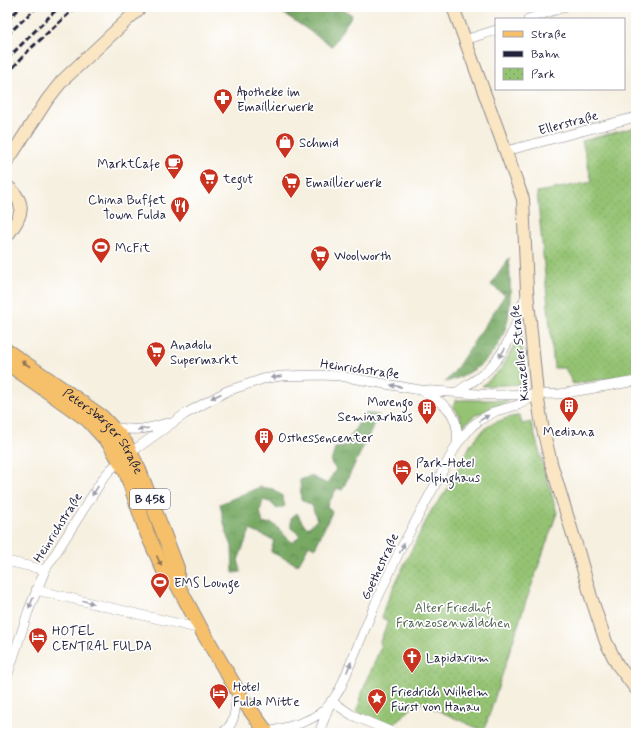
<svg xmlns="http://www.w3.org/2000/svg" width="643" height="740" font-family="Mynerve,sans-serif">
  <defs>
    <pattern id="forest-crowns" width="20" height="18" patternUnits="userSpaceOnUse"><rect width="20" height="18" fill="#77a964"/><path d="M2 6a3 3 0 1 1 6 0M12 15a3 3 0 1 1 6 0" fill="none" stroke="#618954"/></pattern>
    <pattern id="park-dots" width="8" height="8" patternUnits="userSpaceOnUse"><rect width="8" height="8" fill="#94c372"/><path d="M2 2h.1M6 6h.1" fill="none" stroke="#7fa764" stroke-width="1.8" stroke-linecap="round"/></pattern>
  </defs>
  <rect width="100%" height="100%" fill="#fff"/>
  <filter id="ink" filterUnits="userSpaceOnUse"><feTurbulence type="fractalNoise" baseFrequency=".025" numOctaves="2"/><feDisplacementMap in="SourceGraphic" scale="8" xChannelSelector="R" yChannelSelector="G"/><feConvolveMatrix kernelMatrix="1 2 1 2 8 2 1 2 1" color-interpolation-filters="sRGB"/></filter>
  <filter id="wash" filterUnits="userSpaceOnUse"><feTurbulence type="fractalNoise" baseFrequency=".012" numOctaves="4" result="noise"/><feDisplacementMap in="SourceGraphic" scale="16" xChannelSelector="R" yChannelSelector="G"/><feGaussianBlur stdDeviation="0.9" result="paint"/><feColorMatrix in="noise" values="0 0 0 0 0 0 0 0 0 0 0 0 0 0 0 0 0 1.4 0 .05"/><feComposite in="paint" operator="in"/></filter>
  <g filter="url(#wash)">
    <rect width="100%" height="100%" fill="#f6f0e0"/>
    <path fill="#94c372" stroke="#5b7256" d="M518 333H521L525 384 482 386 502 368 514 345Z
      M456 400H507L508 402 475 415 462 427 460 416 453 406Z"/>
    <path fill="url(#forest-crowns)" stroke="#4c6650" d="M274 7H340L352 15 332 46Z
      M509 258C510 276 511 294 509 311 506 347 479 374 445 382L454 372 505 295 491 285Z
      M365 413 379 415 342 490 337 488 327 506 332 512 315 548 309 545 298 565 271 552 274 540 250 530 238 560 241 572 233 573 232 546 226 531 220 504 260 487 273 489 282 496 285 506 277 509 270 502 263 500 260 511 263 524 272 523C280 529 285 537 293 543L300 535 291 528V518L297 513 302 522 308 528 317 520 312 506 301 499 300 480 311 476 327 484 336 469 331 463 335 448 344 447Z"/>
    <path fill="url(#park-dots)" stroke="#5b7256" d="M636 127V374L573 384 565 368H554L537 192 592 182 582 141Z
      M520 415 522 424 531 422 557 513 524 607 484 731 419 702 390 727 356 712 360 701 359 700 381 646 379 644 388 621 382 618 384 608 403 567 431 511 446 491 471 444 482 431 491 424 507 418Z"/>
  </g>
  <g filter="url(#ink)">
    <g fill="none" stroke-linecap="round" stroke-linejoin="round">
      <defs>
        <path id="minor" d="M528 19 564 7
          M465 40 496 30
          M506 151 636 117
          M423 391C446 404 460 414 457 444
          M456 393C465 386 475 381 484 373 508 353 516 323 526 295
          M112 427C137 431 143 430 167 423
          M7 561 45 570
          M36 590 201 629
          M7 677 28 612 45 570 104 477 111 469 137 448 185 414 227 391 263 379 281 376 321 375 340 376 420 390 493 395 560 394 636 381
          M331 701 352 715 394 733
          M7 733H8
          M222 733C237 724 235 706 237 690
          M264 733C283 728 307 724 323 711 330 706 335 696 340 689L376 602 399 552 457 444 472 426 480 420 496 411 518 405 536 395
          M319 733 329 706"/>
        <path id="secondary" d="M453 7 523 199 527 291 537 394 542 425 551 463 578 551 591 597 606 642 617 664 636 689
          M7 162 47 100 62 81 141 7
          M7 186C29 204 21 217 7 236"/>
        <g id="primary">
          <path id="s1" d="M7 351 64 390 102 417 120 436 126 444 139 470 177 568V584"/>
          <path d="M7 363 57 398 88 420 110 444 126 472 147 533 164 571 177 584 201 629 243 700 267 733"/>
        </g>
      </defs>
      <use href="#minor" stroke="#8c898e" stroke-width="10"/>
      <use href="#secondary" stroke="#8c898e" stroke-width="14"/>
      <use href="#primary" stroke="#8c898e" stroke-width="16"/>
      <use href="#minor" stroke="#fff" stroke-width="9"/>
      <use href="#secondary" stroke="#fbe6c4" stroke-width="12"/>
      <use href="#primary" stroke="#f6c06b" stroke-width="14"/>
      <path stroke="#22223b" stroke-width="3" stroke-dasharray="6 3" stroke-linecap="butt" d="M7 20 21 7
        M7 35 37 7
        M7 59 59 7
        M7 74 29 50 76 7"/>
    </g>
    <defs><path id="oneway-solid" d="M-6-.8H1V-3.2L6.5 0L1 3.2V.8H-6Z"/></defs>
    <g fill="#9c9ca7">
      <use href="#oneway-solid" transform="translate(502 353) rotate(124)"/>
      <use href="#oneway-solid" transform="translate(276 377) rotate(172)"/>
      <use href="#oneway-solid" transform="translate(396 386) rotate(-169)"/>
      <use href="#oneway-solid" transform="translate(216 396) rotate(155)"/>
      <use href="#oneway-solid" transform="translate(484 418) rotate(-31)"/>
      <use href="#oneway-solid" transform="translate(143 429) rotate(170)"/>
      <use href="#oneway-solid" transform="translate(95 491) rotate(123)"/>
      <use href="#oneway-solid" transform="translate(402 548) rotate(-64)"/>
      <use href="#oneway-solid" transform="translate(88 602) rotate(14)"/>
      <use href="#oneway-solid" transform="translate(31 603) rotate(112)"/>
      <use href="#oneway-solid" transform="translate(349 667) rotate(-67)"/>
    </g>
    <g fill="#8c7153">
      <use href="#oneway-solid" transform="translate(26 364) rotate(-147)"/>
      <use href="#oneway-solid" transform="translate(159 561) rotate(66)"/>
    </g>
  </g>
  <defs>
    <symbol id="pharmacy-pin" viewBox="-11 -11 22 30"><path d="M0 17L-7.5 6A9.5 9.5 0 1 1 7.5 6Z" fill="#c8321e" stroke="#fff"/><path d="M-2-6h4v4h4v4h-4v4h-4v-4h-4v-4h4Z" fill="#fff"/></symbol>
    <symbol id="shop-pin" viewBox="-11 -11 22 30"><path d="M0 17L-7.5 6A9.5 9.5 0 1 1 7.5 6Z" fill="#c8321e" stroke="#fff"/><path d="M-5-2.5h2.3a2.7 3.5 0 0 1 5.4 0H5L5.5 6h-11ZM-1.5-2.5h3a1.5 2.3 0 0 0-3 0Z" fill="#fff"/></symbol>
    <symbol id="cafe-pin" viewBox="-11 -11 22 30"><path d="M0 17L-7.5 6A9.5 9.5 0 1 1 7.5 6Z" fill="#c8321e" stroke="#fff"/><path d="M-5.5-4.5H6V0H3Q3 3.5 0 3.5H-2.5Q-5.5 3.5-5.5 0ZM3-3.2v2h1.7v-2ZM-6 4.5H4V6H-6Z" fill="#fff"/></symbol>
    <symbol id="supermarket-pin" viewBox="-11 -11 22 30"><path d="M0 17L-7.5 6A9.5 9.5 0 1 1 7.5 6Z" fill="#c8321e" stroke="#fff"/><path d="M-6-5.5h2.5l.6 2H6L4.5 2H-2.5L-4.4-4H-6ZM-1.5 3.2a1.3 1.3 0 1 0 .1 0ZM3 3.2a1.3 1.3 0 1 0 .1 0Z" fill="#fff"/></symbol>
    <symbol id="restaurant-pin" viewBox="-11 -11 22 30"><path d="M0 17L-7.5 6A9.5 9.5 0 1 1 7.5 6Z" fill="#c8321e" stroke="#fff"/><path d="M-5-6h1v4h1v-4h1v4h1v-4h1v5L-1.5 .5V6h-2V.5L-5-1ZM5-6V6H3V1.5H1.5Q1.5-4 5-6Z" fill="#fff"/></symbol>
    <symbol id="stadium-pin" viewBox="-11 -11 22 30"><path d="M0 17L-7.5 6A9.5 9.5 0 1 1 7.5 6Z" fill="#c8321e" stroke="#fff"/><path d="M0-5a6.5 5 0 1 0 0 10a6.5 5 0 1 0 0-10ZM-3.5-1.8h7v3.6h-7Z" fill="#fff"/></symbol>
    <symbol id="building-pin" viewBox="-11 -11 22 30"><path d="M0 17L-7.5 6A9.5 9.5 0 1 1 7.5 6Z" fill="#c8321e" stroke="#fff"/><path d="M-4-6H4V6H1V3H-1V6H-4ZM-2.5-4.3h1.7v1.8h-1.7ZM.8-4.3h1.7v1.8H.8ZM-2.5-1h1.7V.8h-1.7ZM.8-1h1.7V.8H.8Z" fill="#fff"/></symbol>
    <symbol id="hotel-pin" viewBox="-11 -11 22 30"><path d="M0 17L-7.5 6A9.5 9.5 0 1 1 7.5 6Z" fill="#c8321e" stroke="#fff"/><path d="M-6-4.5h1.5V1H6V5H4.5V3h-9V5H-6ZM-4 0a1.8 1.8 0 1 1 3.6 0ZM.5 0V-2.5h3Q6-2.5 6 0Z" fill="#fff"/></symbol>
    <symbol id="church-pin" viewBox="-11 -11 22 30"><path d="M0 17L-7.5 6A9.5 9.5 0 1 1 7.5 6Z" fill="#c8321e" stroke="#fff"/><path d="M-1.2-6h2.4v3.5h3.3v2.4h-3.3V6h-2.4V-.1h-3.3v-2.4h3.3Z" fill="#fff"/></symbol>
    <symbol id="sight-pin" viewBox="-11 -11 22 30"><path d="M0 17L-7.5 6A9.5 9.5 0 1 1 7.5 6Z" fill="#c8321e" stroke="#fff"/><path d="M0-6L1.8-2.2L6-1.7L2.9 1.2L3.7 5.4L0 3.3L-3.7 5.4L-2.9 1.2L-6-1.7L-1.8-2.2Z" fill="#fff"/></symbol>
  </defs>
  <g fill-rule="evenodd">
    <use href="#pharmacy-pin" x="212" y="87" width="22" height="30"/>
    <use href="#shop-pin" x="274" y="131" width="22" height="30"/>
    <use href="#cafe-pin" x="163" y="152" width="22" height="30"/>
    <use href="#supermarket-pin" x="198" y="167" width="22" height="30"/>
    <use href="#supermarket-pin" x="280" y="171" width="22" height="30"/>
    <use href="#restaurant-pin" x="169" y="195" width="22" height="30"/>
    <use href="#stadium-pin" x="90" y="236" width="22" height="30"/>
    <use href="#supermarket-pin" x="309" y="244" width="22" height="30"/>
    <use href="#supermarket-pin" x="145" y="340" width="22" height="30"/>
    <use href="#building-pin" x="558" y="395" width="22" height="30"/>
    <use href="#building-pin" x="416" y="397" width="22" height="30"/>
    <use href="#building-pin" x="253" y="426" width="22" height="30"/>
    <use href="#hotel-pin" x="391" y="458" width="22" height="30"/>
    <use href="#stadium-pin" x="149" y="571" width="22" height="30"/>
    <use href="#hotel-pin" x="27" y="626" width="22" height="30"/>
    <use href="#church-pin" x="401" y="646" width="22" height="30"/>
    <use href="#hotel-pin" x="208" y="682" width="22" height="30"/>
    <use href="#sight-pin" x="366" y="687" width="22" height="30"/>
  </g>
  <g text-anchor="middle" stroke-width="3.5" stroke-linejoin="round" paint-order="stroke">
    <rect fill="#fff" stroke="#646476" stroke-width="1" x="130" y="489" width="40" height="20" rx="3"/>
    <g font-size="12" font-weight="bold" fill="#22223b">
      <text x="150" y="503">B 458</text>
    </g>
    <g font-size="13" fill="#22223b" stroke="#fff" text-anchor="start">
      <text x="237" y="96">Apotheke im<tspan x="237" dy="15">Emaillierwerk</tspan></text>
      <text x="299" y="147">Schmid</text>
      <text x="160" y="168" text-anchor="end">MarktCafe</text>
      <text x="223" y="183">tegut</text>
      <text x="305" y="187">Emaillierwerk</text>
      <text x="166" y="204" text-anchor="end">China Buffet<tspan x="166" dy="15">Town Fulda</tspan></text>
      <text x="115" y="252">McFit</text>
      <text x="334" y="260">Woolworth</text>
      <text x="170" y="349">Anadolu<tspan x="170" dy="15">Supermarkt</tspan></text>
      <text x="413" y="406" text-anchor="end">Movengo<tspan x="413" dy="15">Seminarhaus</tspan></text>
      <text x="569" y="436" text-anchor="middle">Mediana</text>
      <text x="278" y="442">Osthessencenter</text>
      <text x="416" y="467">Park-Hotel<tspan x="416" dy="15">Kolpinghaus</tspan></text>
      <text x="174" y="587">EMS Lounge</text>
      <text x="52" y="635">HOTEL<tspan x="52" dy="15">CENTRAL FULDA</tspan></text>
      <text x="426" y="662">Lapidarium</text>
      <text x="233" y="691">Hotel<tspan x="233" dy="15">Fulda Mitte</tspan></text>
      <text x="391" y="696">Friedrich Wilhelm<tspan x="391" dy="15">Fürst von Hanau</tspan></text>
    </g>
    <g font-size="13" fill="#22223b" stroke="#fff">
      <text transform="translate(568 122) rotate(-15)" y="5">Ellerstraße</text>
      <text transform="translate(519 353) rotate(-96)" y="5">Künzeller Straße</text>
      <text transform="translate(360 368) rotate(8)" y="5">Heinrichstraße</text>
      <text dy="5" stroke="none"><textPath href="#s1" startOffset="127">Petersberger Straße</textPath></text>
      <text transform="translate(57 527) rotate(-58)" y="5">Heinrichstraße</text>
      <text transform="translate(379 566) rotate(-65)" y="5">Goethestraße</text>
    </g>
    <g font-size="13" fill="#506251" stroke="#fff">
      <text x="453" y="612">Alter Friedhof<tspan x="453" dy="15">Franzosenwäldchen</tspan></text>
    </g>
  </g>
  <rect width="643" height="740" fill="none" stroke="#fff" stroke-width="24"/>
  <rect x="495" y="18" width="130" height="72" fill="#ffffff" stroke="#a7a7b1"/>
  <rect x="503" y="31" width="20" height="6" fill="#f6c06b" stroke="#a7a7b1"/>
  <text x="531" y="38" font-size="12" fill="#22223b">Straße</text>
  <rect x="503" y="51" width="20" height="6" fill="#22223b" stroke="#a7a7b1"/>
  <text x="531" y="58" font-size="12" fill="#22223b">Bahn</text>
  <rect x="503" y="68" width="20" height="12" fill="url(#park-dots)" stroke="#a7a7b1"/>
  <text x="531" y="78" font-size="12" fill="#22223b">Park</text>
</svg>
